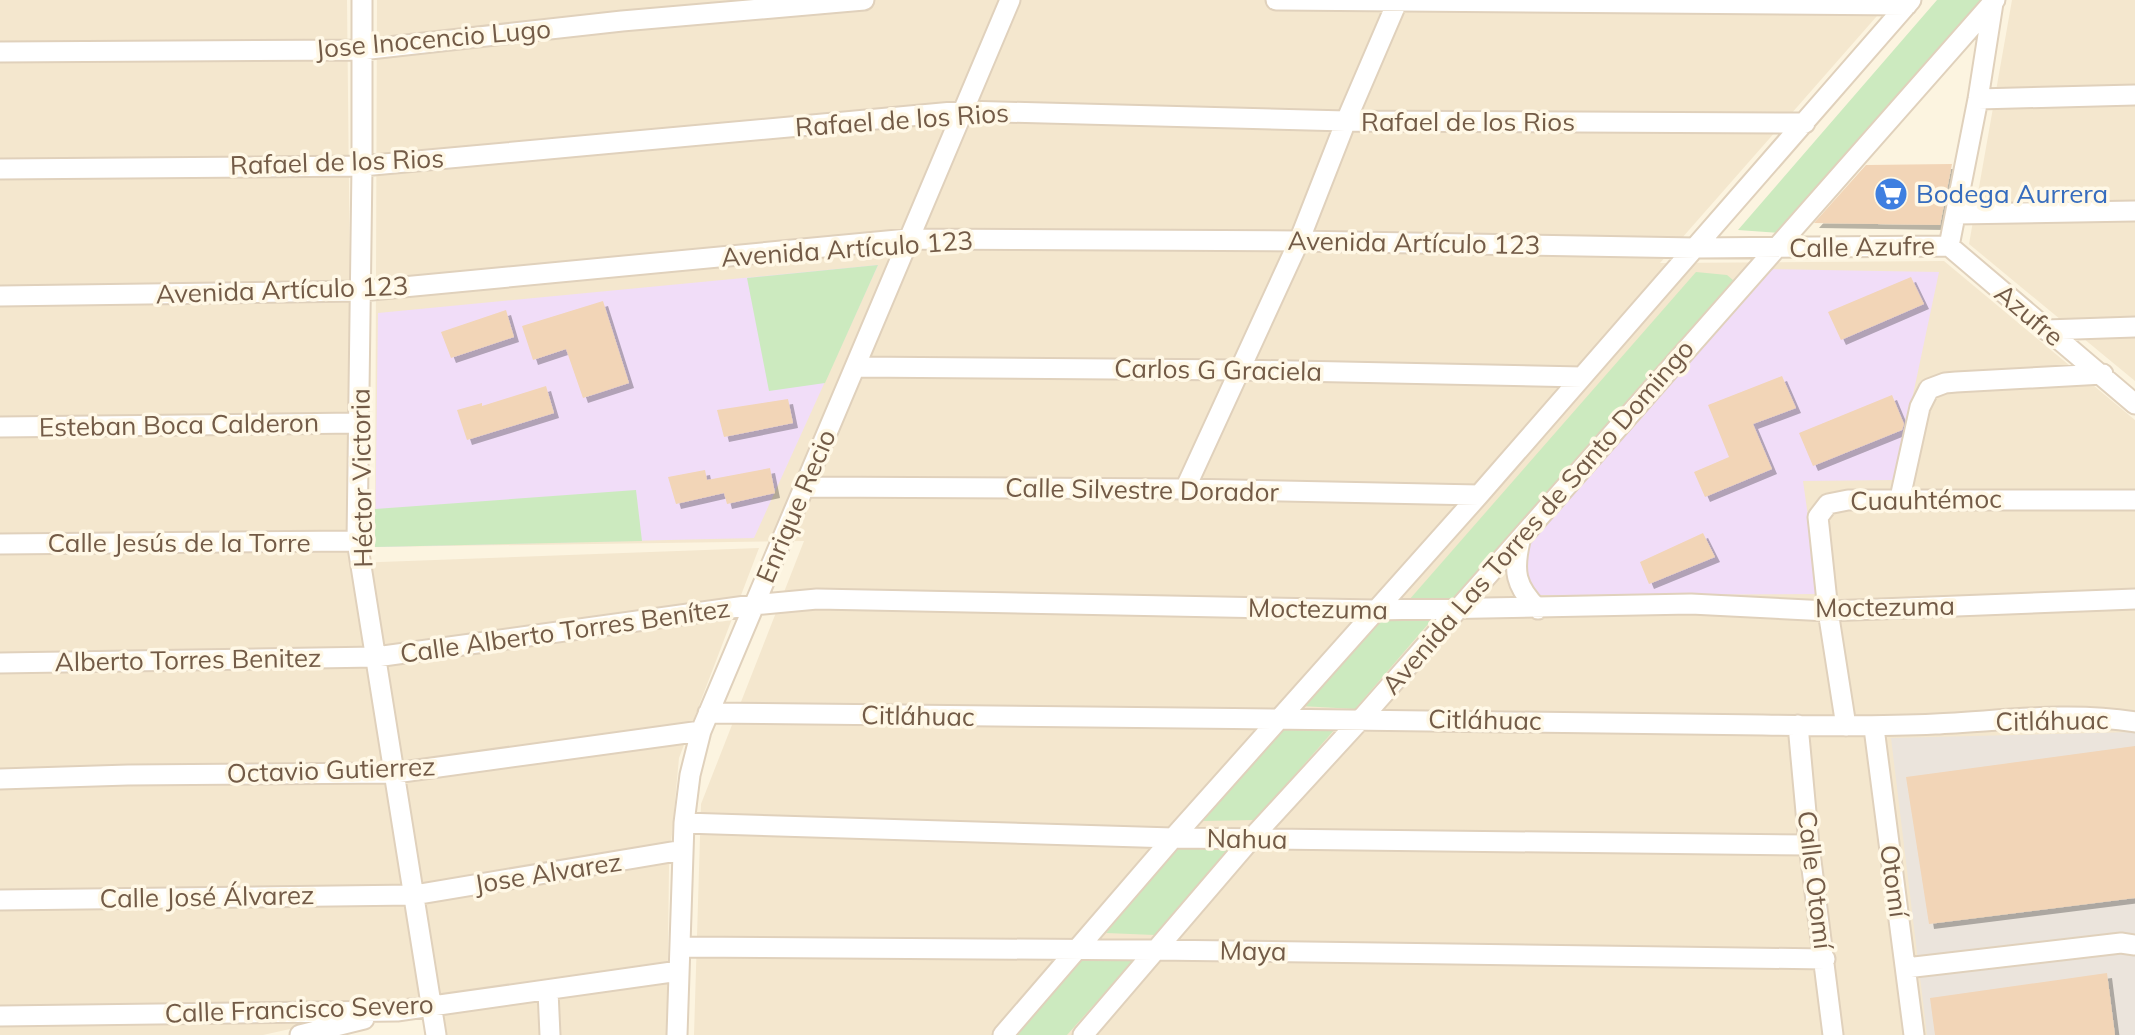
<svg xmlns="http://www.w3.org/2000/svg" width="2135" height="1035" font-family="Mulish,sans-serif">
  <defs>
    <filter id="shadow"><feDropShadow dx="5" dy="5" stdDeviation="0" flood-color="#0004"/></filter>
  </defs>
  <rect width="100%" height="100%" fill="#fcf4e0"/>
  <path fill="#f4e7ce" d="M0 0H347L353 563 759 548 679 758 669 867 667 1035H445L441 1006 389 1007 263 1035H0Z
    M377 0H1891L1660 263 1944 261 2135 420V1035H694L701 804 804 541 375 547Z
    M2012 0H2135V381L1969 244Z"/>
  <path fill="#ebe4dc" d="M2135 732V1035H1927L1891 738Z"/>
  <path fill="#f1ddf8" d="M878 265 754 538 375 547 378 313Z
    M1767 269 1939 272 1895 480 1803 481 1819 594 1540 595 1520 573 1521 550Z"/>
  <path fill="#cceabf" d="M1937 0H1982L1780 233 1738 230Z
    M878 265 825 383 769 391 747 278Z
    M1696 272 1727 275 1733 280V287L1456 602 1409 600Z
    M636 490 642 541 375 547V509Z
    M1435 616 1355 709 1301 706 1380 617Z
    M1284 727 1336 728 1255 820 1203 821Z
    M1180 845 1231 846 1155 935 1106 933Z
    M1142 951 1067 1035H1015L1088 952Z"/>
  <path fill="#f2d5b7" filter="url(#shadow)" d="M1952 164 1940 225 1814 223 1866 165Z
    M1911 277 1924 304 1841 340 1828 312Z
    M603 301 629 383 583 398 566 349 533 360 522 326Z
    M506 310 514 337 451 358 441 332Z
    M1782 376 1796 408 1753 424 1772 469 1705 497 1694 472 1729 457 1708 405Z
    M546 386 554 413 467 440 457 410 482 403V406Z
    M1892 395 1904 424 1902 430 1813 466 1799 433Z
    M788 399 793 423 724 437 717 410Z
    M770 468 775 493 727 504 724 493 676 504 668 477 705 470 707 480Z
    M1703 533 1715 557 1649 584 1640 562Z
    M2135 746V898L1929 924 1906 777Z
    M2107 973 2115 1035H1935L1930 998Z"/>
  <g fill="none" stroke-linecap="round" stroke-linejoin="round">
    <defs>
      <path id="minor" d="M362 0V166L357 541 436 1035
        M1276 0 1907 5
        M0 52 361 50 622 21 864 0
        M1978 99 2135 95
        M0 169 362 166 964 111 1346 121 1805 123
        M1956 214 2135 211
        M1949 246 1978 99 1993 3
        M1949 246 2135 404
        M0 296 361 291 908 239 1299 241 1696 248 1949 246
        M2046 330 2135 327
        M855 367 1241 370 1582 377
        M0 427 357 423
        M805 487 1185 489 1479 495
        M1185 489 1299 241 1346 121 1398 0
        M1900 498 1920 407 1929 389 1945 383 1956 382 2103 374
        M1520 541C1513 571 1515 586 1538 609
        M0 544 357 541
        M0 663 376 657 753 605 817 599 1375 610 1691 604 1828 611 2135 599
        M708 713C1060 718 1411 719 1763 725 1820 726 1877 727 1935 724 2001 721 2070 711 2135 722
        M1798 725 1809 845 1833 1035
        M1846 726 1828 611 1819 526 1818 517 1828 504 1848 500H2135
        M1874 728 1914 1035
        M0 779 128 775 395 773 701 731
        M684 823 1173 838 1809 845
        M0 900 414 895 683 850
        M680 947 1155 950 1825 959
        M1906 968 2121 943 2135 945
        M548 991 550 1035
        M0 1016 397 1011 679 971
        M300 1035 364 1019
        M677 1035 684 823 690 775 701 731 1010 0
        M1003 1035 1173 838 1479 495 1911 0
        M1083 1035 1251 839 1362 718 1995 0"/>
    </defs>
    <use href="#minor" stroke="#e0d1bc" stroke-width="23"/>
    <use href="#minor" stroke="#fff" stroke-width="19"/>
  </g>
  <defs>
    <symbol id="supermarket-disc" viewBox="-11 -11 22 22"><circle r="9.5" fill="#3f7fe0" stroke="#fff8e6"/><path d="M-6-5.5h2.5l.6 2H6L4.5 2H-2.5L-4.4-4H-6ZM-1.5 3.2a1.3 1.3 0 1 0 .1 0ZM3 3.2a1.3 1.3 0 1 0 .1 0Z" fill="#fff"/></symbol>
  </defs>
  <g fill-rule="evenodd">
    <use href="#supermarket-disc" x="1872" y="175" width="38" height="38"/>
  </g>
  <g text-anchor="middle" stroke-width="7" stroke-linejoin="round" paint-order="stroke">
    <g font-size="26" fill="#735b47" stroke="#fff8e6">
      <text transform="translate(433 39) rotate(-5)" y="9">Jose Inocencio Lugo</text>
      <text transform="translate(902 120) rotate(-4)" y="9">Rafael de los Rios</text>
      <text x="1468" y="131">Rafael de los Rios</text>
      <text transform="translate(337 162) rotate(-2)" y="9">Rafael de los Rios</text>
      <text transform="translate(1414 243) rotate(1)" y="9">Avenida Artículo 123</text>
      <text transform="translate(1862 247) rotate(-1)" y="9">Calle Azufre</text>
      <text transform="translate(847 249) rotate(-4)" y="9">Avenida Artículo 123</text>
      <text transform="translate(282 290) rotate(-2)" y="9">Avenida Artículo 123</text>
      <text transform="translate(2029 315) rotate(40)" y="9">Azufre</text>
      <text transform="translate(1218 370) rotate(1)" y="9">Carlos G Graciela</text>
      <text transform="translate(179 425) rotate(-1)" y="9">Esteban Boca Calderon</text>
      <text transform="translate(362 478) rotate(-91)" y="9">Héctor Victoria</text>
      <text transform="translate(1142 490) rotate(1)" y="9">Calle Silvestre Dorador</text>
      <text transform="translate(1926 500) rotate(-1)" y="9">Cuauhtémoc</text>
      <text transform="translate(796 506) rotate(-67)" y="9">Enrique Recio</text>
      <text transform="translate(1538 517) rotate(-49)" y="9">Avenida Las Torres de Santo Domingo</text>
      <text x="179" y="552">Calle Jesús de la Torre</text>
      <text transform="translate(1885 607) rotate(-1)" y="9">Moctezuma</text>
      <text transform="translate(1318 609) rotate(1)" y="9">Moctezuma</text>
      <text transform="translate(565 631) rotate(-8)" y="9">Calle Alberto Torres Benítez</text>
      <text transform="translate(188 660) rotate(-1)" y="9">Alberto Torres Benitez</text>
      <text transform="translate(918 716) rotate(1)" y="9">Citláhuac</text>
      <text transform="translate(1485 720) rotate(1)" y="9">Citláhuac</text>
      <text transform="translate(2052 721) rotate(-1)" y="9">Citláhuac</text>
      <text transform="translate(331 770) rotate(-2)" y="9">Octavio Gutierrez</text>
      <text transform="translate(1247 839) rotate(1)" y="9">Nahua</text>
      <text transform="translate(548 873) rotate(-9)" y="9">Jose Alvarez</text>
      <text transform="translate(1815 880) rotate(83)" y="9">Calle Otomí</text>
      <text transform="translate(1894 881) rotate(82)" y="9">Otomí</text>
      <text transform="translate(207 897) rotate(-1)" y="9">Calle José Álvarez</text>
      <text transform="translate(1253 951) rotate(1)" y="9">Maya</text>
      <text transform="translate(299 1009) rotate(-2)" y="9">Calle Francisco Severo</text>
    </g>
    <g font-size="26" fill="#366cbe" stroke="#fff8e6" text-anchor="start">
      <text x="1916" y="203">Bodega Aurrera</text>
    </g>
  </g>
</svg>
